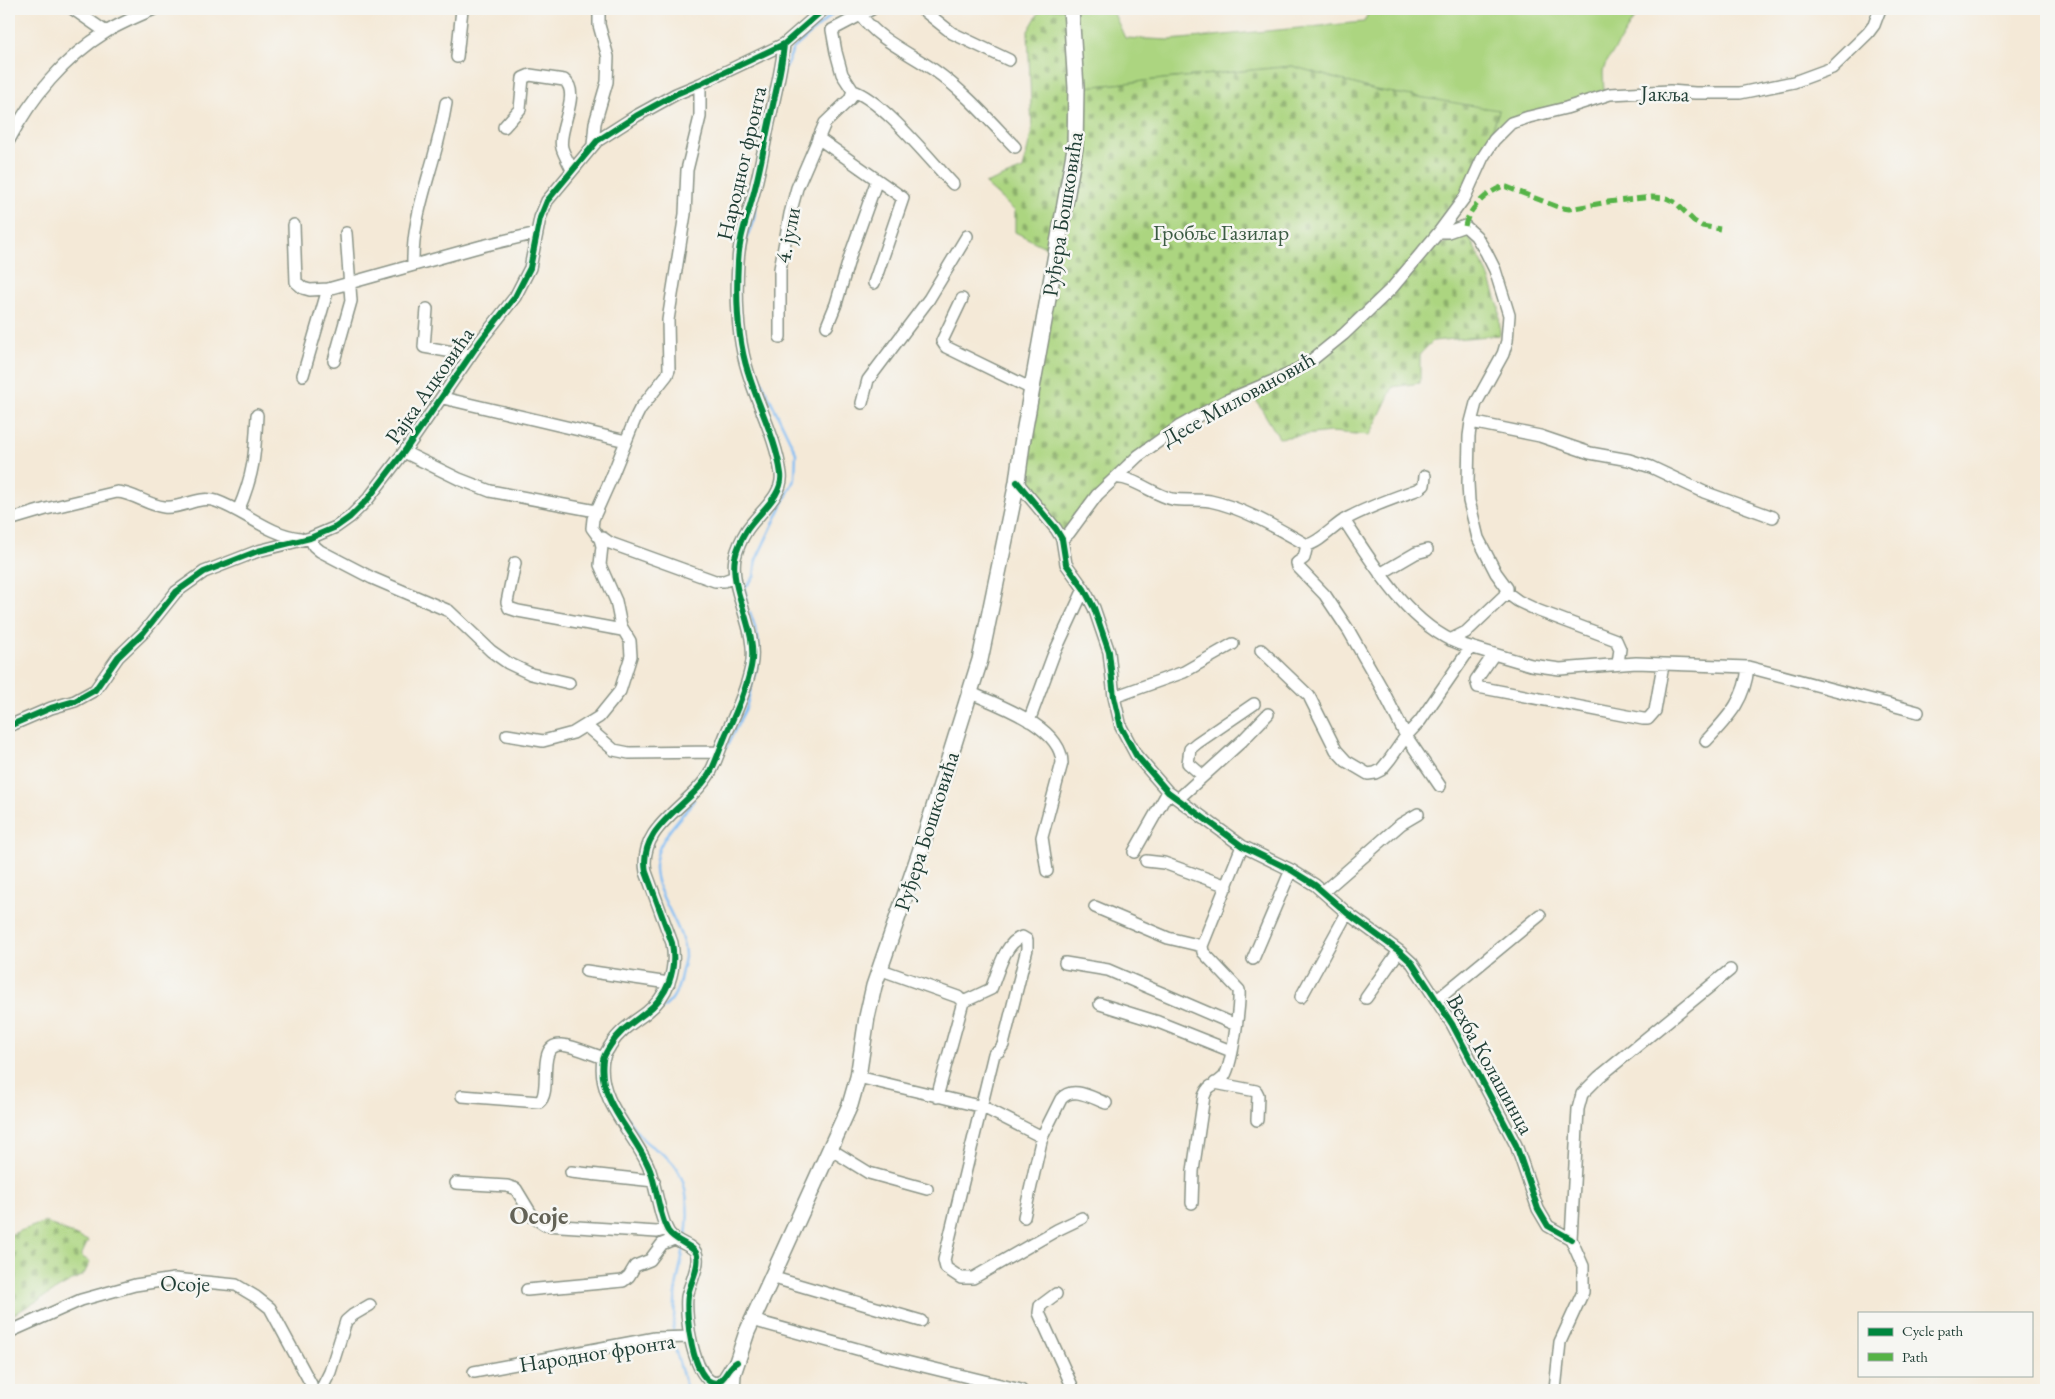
<svg xmlns="http://www.w3.org/2000/svg" width="2055" height="1399" font-family="'EB Garamond',serif">
  <defs>
    <pattern id="cemetery-stones" width="16" height="16" patternUnits="userSpaceOnUse" patternTransform="scale(1.25)"><rect width="16" height="16" fill="#acd580"/><path d="M2 7V4a2 2 0 0 1 4 0v3zM10 15v-3a2 2 0 0 1 4 0v3z" fill="#8bae6a"/></pattern>
  </defs>
  <rect width="100%" height="100%" fill="#f6f6f2"/>
  <filter id="ink" filterUnits="userSpaceOnUse"><feTurbulence type="fractalNoise" baseFrequency=".02" numOctaves="2"/><feDisplacementMap in="SourceGraphic" scale="10" xChannelSelector="R" yChannelSelector="G"/><feConvolveMatrix kernelMatrix="1 2 1 2 8 2 1 2 1" color-interpolation-filters="sRGB"/></filter>
  <filter id="wash" filterUnits="userSpaceOnUse"><feTurbulence type="fractalNoise" baseFrequency=".0096" numOctaves="4" result="noise"/><feDisplacementMap in="SourceGraphic" scale="20" xChannelSelector="R" yChannelSelector="G"/><feGaussianBlur stdDeviation="1.12" result="paint"/><feColorMatrix in="noise" values="0 0 0 0 0 0 0 0 0 0 0 0 0 0 0 0 0 1.4 0 .05"/><feComposite in="paint" operator="in"/></filter>
  <g filter="url(#wash)">
    <rect width="100%" height="100%" fill="#f4e9d7"/>
    <path fill="#acd580" stroke="#66895a" d="M1071 9H1112L1125 38 1170 40 1364 22 1370 9H1640L1605 65 1603 72 1604 94 1517 120 1483 157 1499 111 1375 90 1292 66 1076 88Z"/>
    <path fill="url(#cemetery-stones)" stroke="#66895a" d="M1041 9H1071L1076 88 1292 66 1375 90 1499 110 1483 157 1439 232 1330 346 1255 389 1288 382 1321 360 1436 246 1468 235 1488 274 1499 307 1500 335 1433 341 1420 354V383L1393 387 1370 435 1330 432 1279 438 1250 390 1154 443 1062 539 1017 482 1057 253 1015 232V211L985 184 1023 169 1032 130 1028 31Z
      M45 1222 88 1241 81 1256 90 1262 84 1274 9 1317V1235Z"/>
    <g fill="none" stroke-linecap="round" stroke-linejoin="round">
      <path stroke="#81bdf4" stroke-width="2.5" d="M786 67 793 49 838 9
        M746 239 754 219 755 208
        M746 602 745 588 754 577 756 560 795 478 796 453 748 353
        M750 612C759 638 763 649 754 676
        M726 748 746 708 752 684
        M653 1014C669 1006 676 997 680 980 681 973 684 964 685 957 686 929 654 894 655 867 656 839 679 821 694 800
        M613 1094C622 1110 631 1126 643 1139 651 1148 663 1152 671 1161 689 1180 690 1216 685 1242
        M673 1333 676 1288 684 1247
        M673 1341 687 1390"/>
    </g>
  </g>
  <g filter="url(#ink)">
    <g fill="none" stroke-linecap="round" stroke-linejoin="round">
      <defs>
        <path id="street" d="M73 9 106 32
          M922 9 952 33 1009 60
          M860 14C878 40 908 52 934 70 964 91 989 120 1015 147
          M457 57 462 9
          M853 91C882 100 930 160 953 184
          M504 127 520 109 523 78 530 75 564 80C582 93 557 130 562 148 564 155 569 163 572 170
          M818 138 903 198 874 283
          M9 140C31 98 64 58 106 32 121 23 138 16 154 9
          M593 145 595 123 607 82 608 57 599 25V9
          M294 225 296 282 303 288 310 290 328 289 482 246 537 233
          M1439 232H1448L1465 226 1476 236 1486 252 1495 270 1509 315 1507 341 1503 354 1476 403 1471 422 1469 436 1468 483 1469 501 1478 538 1496 573 1507 588V593L1518 601 1539 611 1616 640 1620 649 1618 663
          M413 265C412 226 424 192 434 156 439 138 443 121 446 103
          M962 299 942 341 946 347 1032 389
          M427 309 424 347 470 355
          M827 326 836 304 851 253 877 180
          M780 337V269L790 214 797 188 825 123 850 99 853 91 842 74 836 52 832 30 872 9
          M334 361 351 301 346 233
          M303 375 328 289
          M443 398 626 441
          M862 403 868 380 929 299 967 236
          M1471 422 1540 436 1590 453 1629 460 1651 467 1704 492 1773 517
          M404 452 459 479 490 491 596 511
          M1115 478 1138 456 1180 426 1225 401 1292 373 1313 359 1344 334 1392 288 1439 232 1465 197 1483 157 1494 140 1511 123 1529 117 1566 108 1610 94 1670 91 1695 93H1740L1794 82 1832 68 1868 33 1874 25 1880 9
          M1017 482 1056 529 1062 539 1066 564 1084 589 1094 608 1109 652 1114 697 1121 727 1136 755 1168 792 1242 846 1291 870 1315 885 1347 913 1399 951 1412 963 1452 1024 1516 1145 1538 1209 1548 1226 1571 1239
          M238 511C254 474 255 455 257 415
          M9 520 46 509 117 492C134 493 147 505 164 507 183 509 198 495 216 501 245 511 269 535 300 538
          M1344 520C1373 564 1409 625 1460 644L1531 665 1560 669 1636 663 1748 667 1918 712
          M310 538 314 546 320 551 372 578 449 611 491 651 508 663 531 674 569 683
          M600 539 592 528 593 519 610 481 635 419 640 409 667 375 669 370 668 320 685 214 687 170 700 117V84
          M600 539 603 538 610 543 715 581H724L735 577
          M1062 539 1069 533 1097 495 1115 478C1132 476 1154 495 1172 499 1184 501 1197 499 1210 501 1244 508 1277 528 1307 545 1319 543 1335 525 1346 519 1370 506 1394 498 1419 489L1424 485 1425 476
          M1307 545 1304 558 1297 563 1298 567 1325 595 1349 631 1381 687 1406 736 1440 786
          M515 563 507 602 509 608 518 611 622 630
          M1380 574 1416 553 1427 550
          M1450 640 1466 632 1507 593
          M1261 650 1309 696 1336 750 1346 761 1368 774 1375 773 1381 770 1390 759 1406 736 1420 721 1471 647
          M1494 654 1476 680 1478 687 1643 719H1648L1655 711 1663 665
          M971 693C998 705 1062 727 1062 763L1042 837 1047 871
          M1114 697 1184 672 1233 644
          M1029 721 1053 656 1084 589
          M9 726 51 708 75 701 95 690 118 657 144 632 176 592 204 572 258 551 310 538 336 527 350 517 368 499 404 452 481 340 515 297 530 268 540 218 547 201 597 141 636 116 676 94 700 84 784 44 824 9
          M586 726 614 750 629 753 719 752
          M507 735 543 741 573 733 599 717 620 691 631 656 630 641 621 626 616 601 600 565 602 546 600 539
          M1706 741C1728 717 1745 701 1748 667
          M1203 776 1188 763 1190 749 1197 743 1254 704
          M1178 799 1242 741 1268 714
          M1134 852 1168 792
          M1146 861 1164 863 1227 886
          M1323 892 1401 824 1418 814
          M1095 907 1168 938 1202 946
          M1253 959 1291 870
          M1065 963 1108 970 1236 1025
          M879 969 958 997 963 1002 937 1097
          M586 971 669 983
          M1301 997 1347 913
          M1366 998 1399 951
          M1437 1000 1540 915
          M963 1002 991 989C998 973 1004 943 1022 937L1027 940V949L1003 1045 999 1051 994 1054 944 1260 946 1268 961 1278H973L1057 1230 1082 1218
          M1100 1004 1158 1022 1231 1051
          M858 1077 983 1107 1042 1137
          M1215 1083 1256 1091 1258 1095 1257 1120
          M462 1096 539 1102C553 1093 535 1044 561 1045 575 1046 591 1054 604 1058
          M830 1149 869 1173 927 1189
          M571 1172 654 1181
          M456 1183 507 1186 516 1189 533 1217 545 1225 657 1232 667 1229
          M1192 1203 1193 1171 1204 1096C1209 1083 1214 1087 1223 1078 1232 1069 1240 1005 1239 990L1203 952 1202 946 1242 846
          M1024 1217 1042 1137 1061 1099C1073 1085 1092 1098 1106 1103
          M771 1277 921 1321
          M527 1290 623 1281 629 1276 635 1266 650 1260 662 1244 674 1239
          M1056 1294 1040 1306 1039 1313 1072 1386 1071 1390
          M752 1320 886 1357 1021 1390
          M9 1332 81 1300 135 1285 174 1279 236 1285 256 1297 270 1308 311 1384V1390
          M732 1365 722 1381 714 1383C693 1376 685 1317 687 1297 689 1285 701 1264 696 1253 693 1245 676 1243 669 1233 660 1220 656 1186 649 1168 635 1133 596 1101 603 1059 604 1055 608 1050 610 1046 619 1031 632 1023 646 1013 668 996 677 970 672 943L646 872C637 825 692 806 711 771 717 759 721 746 726 734 736 713 746 691 751 667 759 630 729 591 735 558 737 549 742 538 747 530 758 513 784 495 781 474 776 438 758 406 748 372 737 338 736 297 738 262 739 238 748 215 754 192 761 166 765 140 771 114 776 90 782 68 784 44
          M474 1372 655 1338 690 1337
          M321 1390 330 1372 346 1321 353 1315 370 1305
          M1555 1390 1560 1342 1583 1292V1266L1571 1239 1578 1109 1582 1094 1599 1077 1730 970"/>
        <path id="secondary" d="M732 1390 733 1374 747 1332 850 1105 858 1077 867 1017 874 986 920 852 980 660 1017 482 1022 444 1075 148 1076 88 1071 9"/>
      </defs>
      <use href="#street" stroke="#8a9386" stroke-width="14"/>
      <use href="#secondary" stroke="#8a9386" stroke-width="18"/>
      <use href="#street" stroke="#fff" stroke-width="11"/>
      <use href="#secondary" stroke="#fff" stroke-width="15"/>
      <path stroke="#55b346" stroke-width="5" stroke-dasharray="10 5" stroke-linecap="butt" d="M1465 226C1468 209 1488 191 1504 186L1558 207 1569 209 1608 202 1652 197 1666 198 1675 202 1694 221 1702 226 1720 229"/>
      <defs>
        <path id="cycleway" d="M1017 482 1056 529 1062 539 1066 564 1084 589 1094 608 1109 652 1114 697 1121 727 1136 755 1168 792 1242 846 1291 870 1315 885 1347 913 1399 951 1412 963 1452 1024 1516 1145 1538 1209 1548 1226 1571 1239
          M9 726 51 708 75 701 95 690 118 657 144 632 176 592 204 572 258 551 310 538 336 527 350 517 368 499 404 452 481 340 515 297 530 268 540 218 547 201 597 141 636 116 676 94 700 84 784 44 824 9
          M737 1362C727 1367 727 1379 716 1383 692 1383 685 1313 688 1295 690 1283 700 1267 697 1255 695 1246 675 1242 668 1231 659 1216 657 1188 650 1170 636 1133 597 1103 603 1060 604 1055 607 1051 610 1046 619 1031 632 1023 645 1013 668 996 677 971 672 943L646 872C637 825 692 806 711 771 717 759 721 746 726 734 736 713 746 691 751 667 759 630 729 591 735 558 737 549 742 538 747 530 758 513 784 495 781 474 776 438 758 406 748 372 737 338 736 297 738 262 739 238 748 215 754 192 761 166 765 140 771 114 776 90 782 68 784 44"/>
      </defs>
      <use href="#cycleway" stroke="#f6f6f2" stroke-width="9"/>
      <use href="#cycleway" stroke="#00873e" stroke-width="6"/>
    </g>
  </g>
  <g text-anchor="middle" stroke-width="5" stroke-linejoin="round" paint-order="stroke">
    <g font-size="22" fill="#1f3d34" stroke="#f6f6f2">
      <text transform="translate(1665 93) rotate(1)" y="8">Јакља</text>
      <text transform="translate(741 163) rotate(-77)" y="8">Народног фронта</text>
      <text transform="translate(1062 214) rotate(-81)" y="8">Руђера Бошковића</text>
      <text transform="translate(787 235) rotate(-79)" y="8">4. јули</text>
      <text transform="translate(429 385) rotate(-55)" y="8">Рајка Ацковића</text>
      <text transform="translate(1238 398) rotate(-29)" y="8">Десе Миловановић</text>
      <text transform="translate(926 831) rotate(-72)" y="8">Руђера Бошковића</text>
      <text transform="translate(1491 1064) rotate(61)" y="8">Вехба Колашинца</text>
      <text transform="translate(185 1283) rotate(1)" y="8">Осоје</text>
      <text transform="translate(597 1352) rotate(-9)" y="8">Народног фронта</text>
    </g>
    <g font-size="22" fill="#3b5b43" stroke="#f6f6f2">
      <text x="1221" y="240">Гробље Газилар</text>
    </g>
    <g font-size="25" font-weight="bold" fill="#636256" stroke="#f6f6f2">
      <text x="539" y="1224">Осоје</text>
    </g>
  </g>
  <rect width="2055" height="1399" fill="none" stroke="#f6f6f2" stroke-width="30"/>
  <rect x="1858" y="1312" width="175" height="65" fill="#f6f6f2" stroke="#a0aca6"/>
  <rect x="1868" y="1328" width="25" height="8" fill="#00873e" stroke="#a0aca6"/>
  <text x="1902" y="1336" font-size="15" fill="#1f3d34">Cycle path</text>
  <rect x="1868" y="1353" width="25" height="8" fill="#55b346" stroke="#a0aca6"/>
  <text x="1902" y="1362" font-size="15" fill="#1f3d34">Path</text>
</svg>
